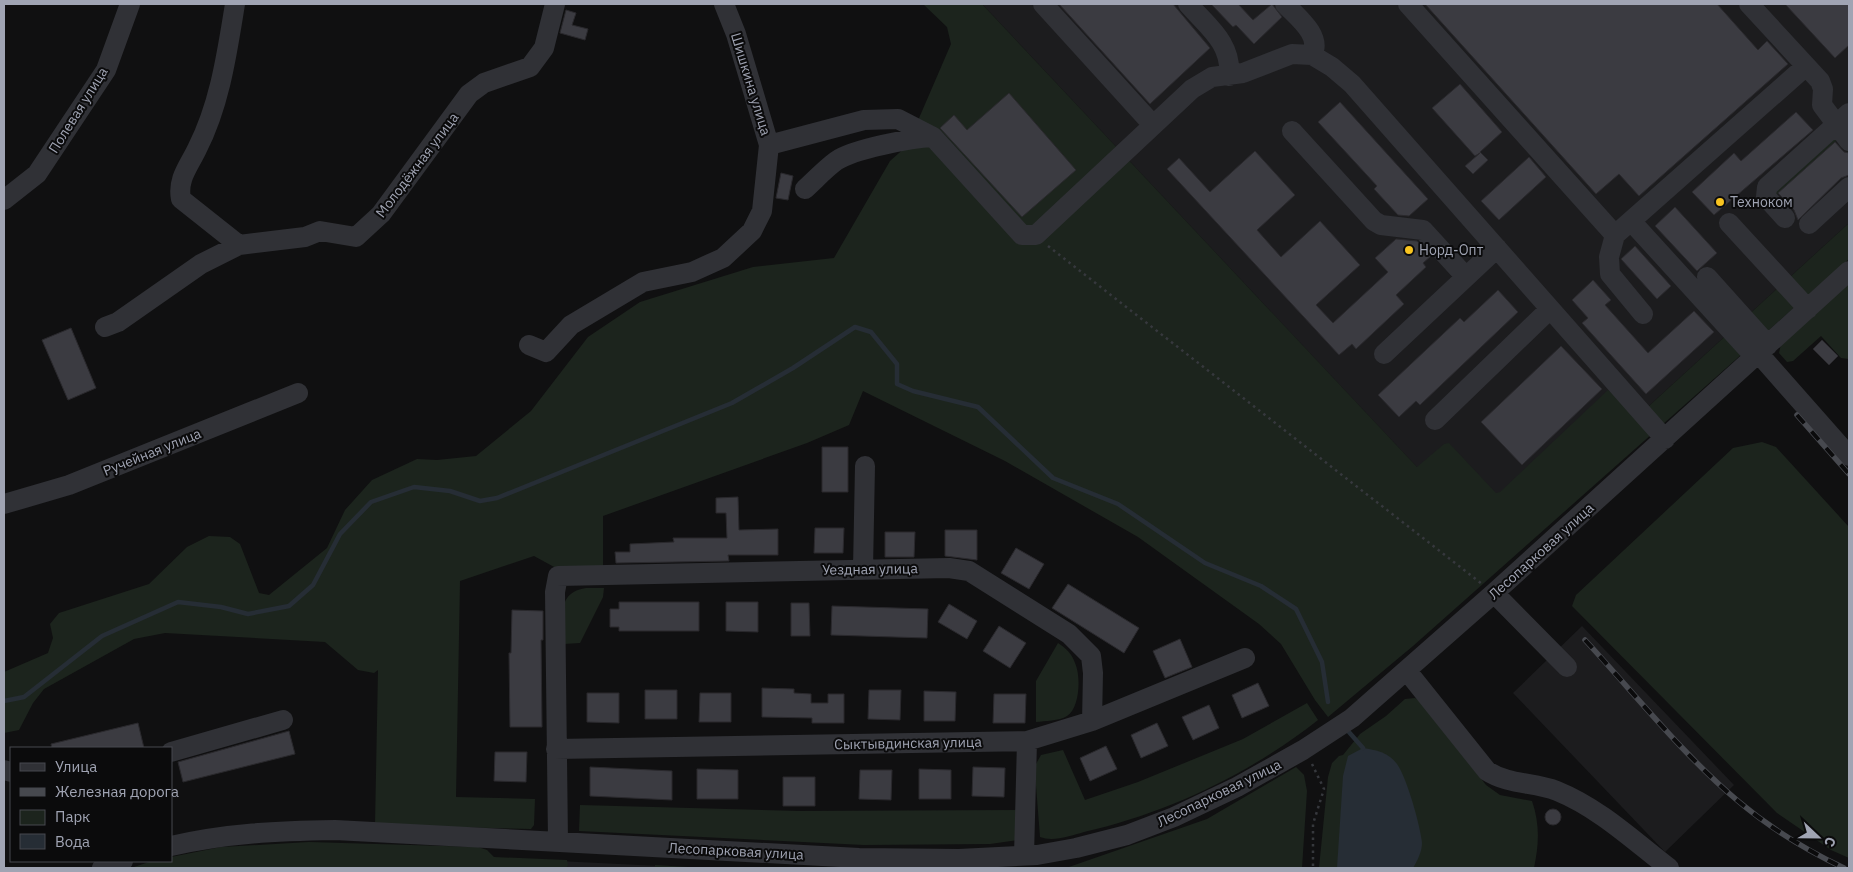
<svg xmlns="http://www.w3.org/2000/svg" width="1853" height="872" font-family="'IBM Plex Sans',sans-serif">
  <rect width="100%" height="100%" fill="#101011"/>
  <path fill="#1c1c1e" d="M982 4H1849V223L1638 416 1491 546Z
    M1582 626 1734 785 1665 852 1513 693Z
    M538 860 680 867V868H538Z"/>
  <path fill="#1c241d" d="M923 4H982L1417 467 1444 444 1449 443 1496 493 1500 492 1608 390 1638 416 1849 223V259L1413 646 1328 717 1315 700 1281 644 1259 624 1138 537 1005 461 863 391 849 425 807 443 603 516V568H556L534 556 460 581 456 797 535 799 534 825 531 829 375 825 378 670 374 673 358 670 325 642 165 633 134 639 44 689 33 703 19 730 4 733V672L48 653 53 638 50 624 59 613 149 584 187 547 209 536 230 537 240 544 259 593 269 595 327 548 345 510 372 480 417 459 437 460 476 456 531 411 588 337 640 302 753 267 834 258 890 161 907 146 951 44 947 27Z
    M1832 134 1849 148V153L1837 140 1775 196 1773 188Z
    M1849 281V359L1841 358 1821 336 1793 361 1787 362 1779 353 1781 344Z
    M1762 442 1776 447 1849 527V858L1831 850 1777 813 1572 606 1576 595 1733 448Z
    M586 588H604L603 597 580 643 564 644C564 618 555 593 586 588Z
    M1058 643C1066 648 1072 654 1075 663 1081 676 1080 708 1067 716 1059 721 1045 721 1036 722V681Z
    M1415 698 1423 703 1486 785 1500 795 1532 801C1540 824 1539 844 1534 868H1319L1328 777 1332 763 1339 756 1343 755 1360 734 1386 716 1405 699Z
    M1307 703 1318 720C1251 773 1168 813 1084 832 1070 836 1053 842 1040 837L1035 773 1036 764 1041 755 1063 750 1085 800 1138 782 1243 739Z
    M1296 767 1304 775 1307 791 1302 868H1066L1207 819Z
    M580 805 799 811 1017 810 1018 840 990 844 864 845 579 831Z
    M309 842 478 847 487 850 494 857 567 860 568 865 566 868H131L152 861H171V857L221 847Z
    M655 865 705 868H655Z"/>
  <path fill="#262d35" d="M1363 748C1376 750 1388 752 1397 764 1407 778 1420 825 1422 843 1422 852 1417 861 1413 868H1337L1343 776 1348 756Z"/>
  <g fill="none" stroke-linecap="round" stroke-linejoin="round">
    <path stroke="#262d35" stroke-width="4.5" d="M4 701 24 697 102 636 178 602 221 607 248 614 289 606 313 585 340 534 371 502 414 487 450 491 480 501 497 498 732 403 793 368 855 327 871 332 897 364V384L913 391 978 407 1053 478 1118 504 1205 563 1261 586 1296 609 1322 662 1328 702
      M1348 731 1363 748"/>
  </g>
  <path fill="#3b3b41" stroke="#2a292d" d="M1059 4H1173L1210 48 1150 104Z
    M1211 4H1238L1253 20 1272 4 1282 17 1254 44 1236 25 1233 27Z
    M1425 4H1717L1758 50 1767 41 1788 64 1639 196 1619 174 1596 194Z
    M1785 4H1849V45L1835 58Z
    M566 10 576 13 572 25 588 29 585 40 560 33Z
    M1460 84 1502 132 1480 152 1488 160 1473 174 1465 166 1480 153 1475 156 1432 108Z
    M1009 93 1076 170 1022 217 940 128 954 115 967 130Z
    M1340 102 1428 199 1409 216 1398 215 1374 189 1377 186 1318 122Z
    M1796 112 1813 130 1714 215 1692 192 1734 153 1741 161Z
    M1835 142 1844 152 1849 153V175L1841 178 1798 220 1794 210 1778 193Z
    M1255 151 1295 195 1257 230 1281 257 1320 221 1360 265 1316 305 1333 323 1388 272 1375 258 1396 239 1417 241 1431 256 1423 263 1426 267 1396 295 1404 304 1356 349 1352 344 1339 355 1167 169 1179 158 1210 192Z
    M1529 157 1546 177 1499 220 1481 201Z
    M781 173 793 176 788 200 776 198Z
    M1675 207 1717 253 1697 271 1655 226Z
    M1635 246 1671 286 1657 299 1621 259Z
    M1593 280 1611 300 1605 305 1648 353 1694 311 1714 332 1646 394 1582 323 1588 318 1572 300Z
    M1498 290 1518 312 1420 405 1416 401 1399 417 1378 395 1460 318 1464 322Z
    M71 328 96 388 68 400 42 340Z
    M1822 340 1838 356 1829 365 1813 349Z
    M1561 346 1602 389 1522 465 1481 422Z
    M822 447H848V492H822Z
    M738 497 739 530 778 529V555H728L729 561 616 563 615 552H630V544L674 542 673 538H727L726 513H716V498Z
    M815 528H844L843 553H814Z
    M945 530H977V560L945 556Z
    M885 532H915L914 557H885Z
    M1016 548 1044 564 1029 589 1001 573Z
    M1068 584 1139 628 1124 653 1052 608Z
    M619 602H699V631H619V627H610V609H619Z
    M726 602H758V632L726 631Z
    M791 603H809L810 636H791Z
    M949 604 977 621 967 639 938 622Z
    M832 606 928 609 927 638 831 635Z
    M512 610 543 611V640H541L542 727H510L509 653H511Z
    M999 626 1026 643 1010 668 983 651Z
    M1180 639 1192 667 1165 678 1153 651Z
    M1258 683 1269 706 1242 718 1232 695Z
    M762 688 794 689V693L811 694V703H828V694H844V723H812V718L762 717Z
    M645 690H677V719H645Z
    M869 690H901L900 720 868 719Z
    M924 691 956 692 955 721H924Z
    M587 693H619V723L587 722Z
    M700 693H731V722H699Z
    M994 694H1026L1025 723H993Z
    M1209 705 1219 728 1193 740 1182 717Z
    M138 723 144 748H52L51 744Z
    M1157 723 1168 746 1141 758 1131 735Z
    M289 731 295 754 183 782 178 762Z
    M1106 746 1117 769 1090 781 1080 758Z
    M495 752H527L526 782 494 781Z
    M590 767 672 771V800L590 796Z
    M973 767 1005 768 1004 797 972 796Z
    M697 769 738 770V799H697Z
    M919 769 951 770V799H919Z
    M860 770H892L891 800 859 799Z
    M783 777H815V806H783Z
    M1545 817a8 8 0 1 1 16 0a8 8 0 1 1-16 0Z"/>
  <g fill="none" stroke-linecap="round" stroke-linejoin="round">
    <path stroke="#36383d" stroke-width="2.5" stroke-dasharray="2.5 4" stroke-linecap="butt" d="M1048 246 1482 584
      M1312 764 1324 789 1313 824V868"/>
    <path stroke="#303136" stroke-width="20" d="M235 4C227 53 220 104 197 149 189 166 177 179 181 199L239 245 305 237 320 231 356 237 381 214 469 94 484 83 530 67 544 48 555 4
      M1043 4 1153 125
      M1188 4C1208 27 1232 43 1229 76
      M1285 4C1296 16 1323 36 1312 55
      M1408 4 1615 235 1806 66
      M1749 4 1820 81 1823 89 1822 105 1849 141
      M1292 131 1374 221 1381 225 1423 230 1466 277
      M769 145 864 120 898 119 933 137 1022 235H1036L1192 89 1212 77 1243 73 1292 54 1312 55 1332 67 1352 84 1665 439
      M805 189C815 180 825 169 836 161 853 149 912 138 933 137
      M4 200 37 174 106 70 130 4
      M1785 218 1766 197 1767 187 1849 113
      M1631 221 1755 357
      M1729 223 1808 309
      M1809 224 1849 187
      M1615 235 1609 257 1610 274 1643 314
      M1707 277 1768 345
      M105 327 118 322 201 264 239 245
      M529 345 546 352 571 325 643 282 692 272 723 258 752 231 762 211 769 145 736 34 724 4
      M1384 354 1497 248
      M1759 354 1849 456
      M1435 420 1550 309
      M4 504 69 485 298 393
      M863 569 865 466
      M1494 593 1567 667
      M1407 671 1487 771C1509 785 1534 782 1557 791 1599 808 1634 841 1669 868
      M556 749 1027 741 1092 721 1245 658
      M171 752 283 720
      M4 770 11 772
      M558 841 555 592 558 576 949 568 969 571 1069 634 1091 656 1093 673 1092 721
      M171 846C228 833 277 831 335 830L859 858 959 859 1037 855 1076 848 1127 835 1174 817 1237 787 1303 750 1352 718 1494 593 1849 271
      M1024 856 1027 741
      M102 868 123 861"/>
    <defs>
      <path id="rail" d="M1797 415 1849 474
        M1585 640C1634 693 1683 755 1738 801 1770 828 1806 850 1844 868"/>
    </defs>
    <use href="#rail" stroke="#47494f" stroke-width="5.5"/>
    <use href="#rail" stroke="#0b0b0c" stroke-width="4" stroke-dasharray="11" stroke-linecap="butt"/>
  </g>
  <g fill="#f9c420" stroke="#0b0b0c" stroke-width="2">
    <circle cx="1720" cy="202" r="5"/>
    <circle cx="1409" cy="250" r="5"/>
  </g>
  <g text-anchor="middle" stroke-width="4" stroke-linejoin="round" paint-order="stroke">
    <g font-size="14" fill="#a0a4b3" stroke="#0b0b0c">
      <text transform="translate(751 84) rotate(73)" y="5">Шишкина улица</text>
      <text transform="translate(78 110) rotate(-58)" y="5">Полевая улица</text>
      <text transform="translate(417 165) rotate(-53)" y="5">Молодёжная улица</text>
      <text transform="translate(152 452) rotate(-22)" y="5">Ручейная улица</text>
      <text transform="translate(1541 551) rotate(-42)" y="5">Лесопарковая улица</text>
      <text transform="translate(870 569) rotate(-1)" y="5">Уездная улица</text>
      <text transform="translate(908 743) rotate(-1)" y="5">Сыктывдинская улица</text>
      <text transform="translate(1219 793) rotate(-26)" y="5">Лесопарковая улица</text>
      <text transform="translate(736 851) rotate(3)" y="5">Лесопарковая улица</text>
    </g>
    <g font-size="14" fill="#a0a4b3" stroke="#0b0b0c" text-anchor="start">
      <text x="1730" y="207">Техноком</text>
      <text x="1419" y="255">Норд-Опт</text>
    </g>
  </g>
  <rect width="1853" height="872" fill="none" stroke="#a0a4b3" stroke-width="10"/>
  <rect x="10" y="747" width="162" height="115" fill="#0b0b0c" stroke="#47484f"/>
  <rect x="20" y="763" width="25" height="8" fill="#303136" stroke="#47484f"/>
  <text x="55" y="772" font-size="15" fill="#a0a4b3">Улица</text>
  <rect x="20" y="788" width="25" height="8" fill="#47494f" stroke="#47484f"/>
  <text x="55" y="797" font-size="15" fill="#a0a4b3">Железная дорога</text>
  <rect x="20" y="810" width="25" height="15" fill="#1c241d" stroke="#47484f"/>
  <text x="55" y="822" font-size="15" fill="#a0a4b3">Парк</text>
  <rect x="20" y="834" width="25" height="15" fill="#262d35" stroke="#47484f"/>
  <text x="55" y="847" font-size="15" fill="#a0a4b3">Вода</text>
  <g transform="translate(1818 837) rotate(112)" stroke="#0b0b0c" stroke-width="4" paint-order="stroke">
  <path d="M0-4L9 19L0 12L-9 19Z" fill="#a0a4b3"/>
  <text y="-8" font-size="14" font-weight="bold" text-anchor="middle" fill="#a0a4b3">С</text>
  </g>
</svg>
